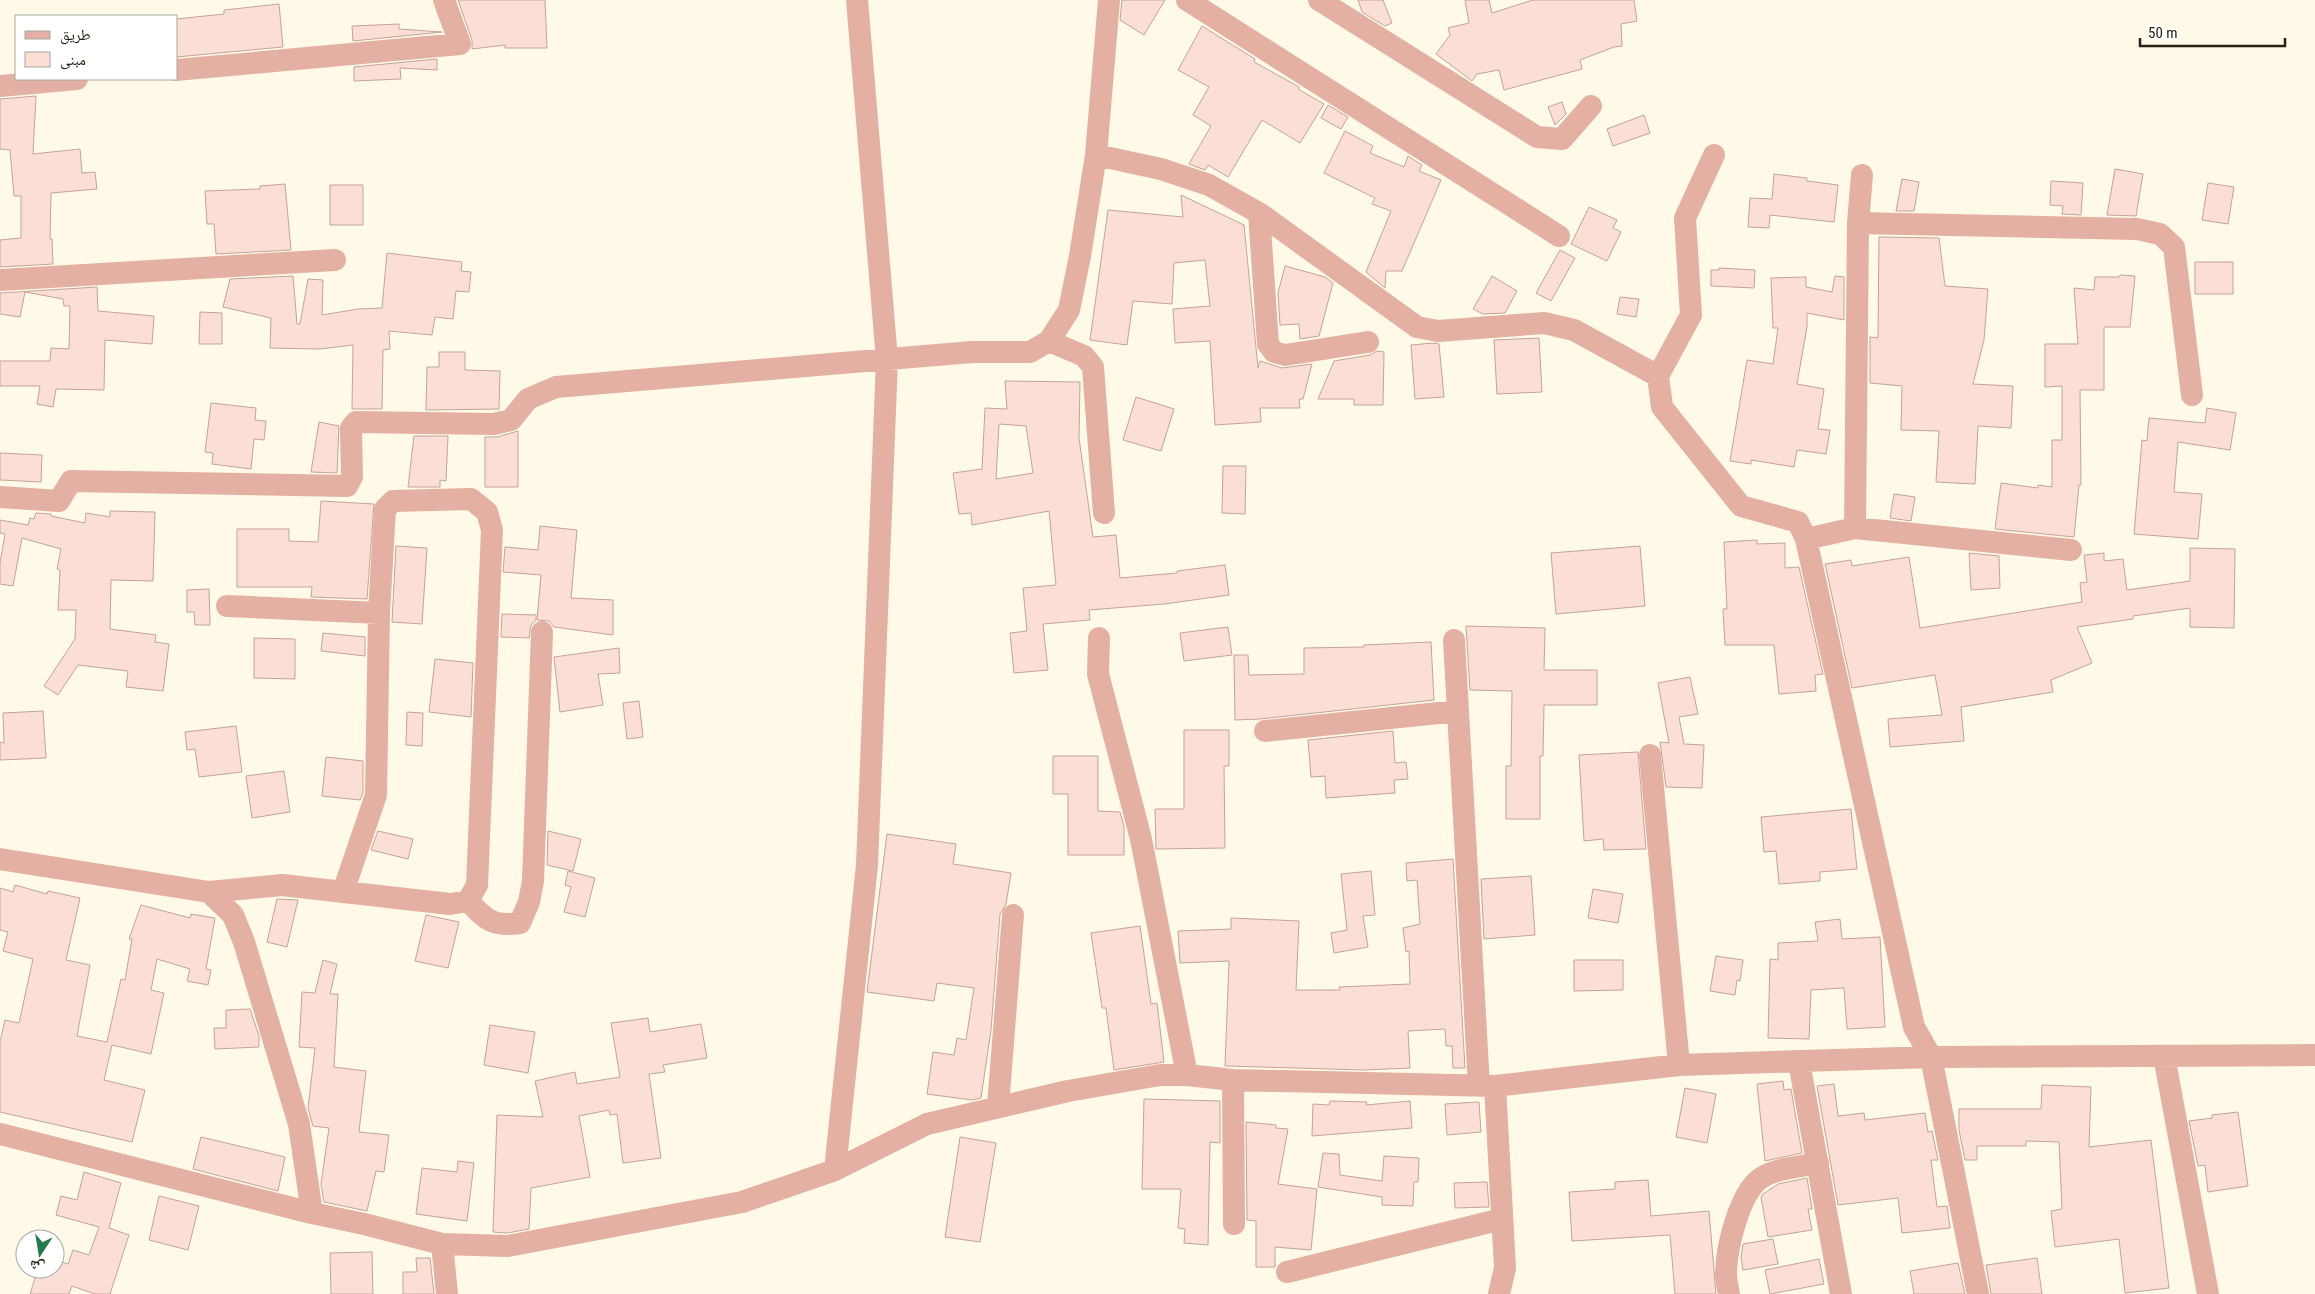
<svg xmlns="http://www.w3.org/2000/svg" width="2315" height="1294" font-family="'Roboto Condensed','Noto Naskh Arabic',sans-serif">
  <rect width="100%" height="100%" fill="#fffae7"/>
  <path fill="#fbded5" stroke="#c4a399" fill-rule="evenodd" d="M458 0H545L547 48H505V45L472 49V40Z
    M1122 0H1165L1144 35 1120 20Z
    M1358 0H1383L1392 23 1385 26 1362 12Z
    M1465 0H1489L1492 13 1533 0H1634L1637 21 1621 24 1622 46 1614 47 1580 60 1582 69 1504 90 1499 70 1477 74 1472 81 1436 54 1450 35 1448 28 1469 23Z
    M279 4 283 47 176 57V19L224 14V10Z
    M399 24V29L442 32 353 41 352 26Z
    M1202 26 1255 59 1254 62 1294 84 1299 87 1298 89 1324 104 1300 143 1262 120 1228 177 1208 165 1205 170 1189 164 1211 126 1193 115 1209 87 1178 70Z
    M437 59V70L400 68 401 79 354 81V67Z
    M36 96 33 154 80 149 82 173 95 172 97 189 51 193 50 239H52L53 264 0 267V240L21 238V196H14L10 150 0 149V99Z
    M1562 102 1566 114 1555 125 1548 107Z
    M1328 105 1348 117 1341 129 1321 118Z
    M1644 115 1650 133 1613 146 1607 129Z
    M1345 131 1373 146 1370 153 1404 167 1408 156 1422 165 1419 171 1441 180 1402 271H1386L1385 288 1366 272 1391 211 1372 204 1375 198 1324 173Z
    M2115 169 2143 174 2136 216 2107 215Z
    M1774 174 1807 178V181L1838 185 1834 222 1770 215 1769 228 1748 227 1750 198 1772 199Z
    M1902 179 1919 182 1914 211H1896Z
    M2051 181 2083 183 2081 215 2062 214 2063 206 2050 205Z
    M2208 183 2234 187 2228 224 2202 220Z
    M285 184 291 250 216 254 214 224H207L205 191 260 189V186Z
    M330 185H363V225H330Z
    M1181 195 1244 225 1258 368 1260 361 1282 368 1312 364 1303 399H1299L1300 408H1260L1261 422 1215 425 1210 341 1175 343 1173 309 1210 306 1205 260 1174 263 1172 304 1133 301 1127 345 1090 340 1108 210 1183 217Z
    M1589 207 1617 220 1613 228 1621 232 1607 261 1571 244Z
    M1879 237 1939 238 1945 286 1988 289 1984 340 1973 384 2013 386 2011 428 1978 426 1975 484 1936 482 1939 431 1901 430 1902 386 1870 383V337L1878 338Z
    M1560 250 1575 258 1551 301 1536 293Z
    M387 253 462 262 461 271 471 272 469 292 456 291 453 319 435 317 432 335 389 331 390 349 383 350 382 409H352L353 345 320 349 270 348 271 318 223 307 230 279 293 276 297 324H300L308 279 323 280 322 315 358 309 382 308Z
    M2195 262H2233V294H2195Z
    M1285 266 1325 277 1333 283 1319 336 1300 339 1299 324 1280 325 1278 293Z
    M1719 268 1755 270 1754 288 1711 286V270H1719Z
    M2120 275 2135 276 2130 327H2104V390H2080L2081 485H2079L2074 537 1995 529 2001 483 2038 488V485L2052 487V440H2062V386L2045 387V344H2078L2074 288 2094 290 2095 277H2119Z
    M1492 276 1517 291 1505 313 1483 314 1473 309Z
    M1835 276 1844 277V320L1807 313V327L1797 384 1824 389 1818 429 1830 430 1826 454 1797 450 1794 467 1751 460V464L1730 461 1747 360 1773 364 1778 328H1773L1771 278 1806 277V287L1832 292Z
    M97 287 98 311 154 316 152 344 105 340 104 390 56 389 53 407 37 404 40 386H0V361H50L51 348 69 349 70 306H64L63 299 25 292 20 317 0 314V293Z
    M1620 297 1639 299 1636 317 1617 314Z
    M200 312 222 313V344H199Z
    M1539 338 1542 392 1497 394 1494 340Z
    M1433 343 1439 344 1444 397 1415 399 1411 345Z
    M1377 351 1384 352 1383 405H1354V399H1318L1334 361 1370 355Z
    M439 352H465V370L500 371 499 409 426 410 427 367H439Z
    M1005 381 1080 382 1079 438 1093 537 1116 535 1120 578 1177 573V571L1225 565 1229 595 1164 604 1089 610 1090 620 1043 624 1048 670 1014 673 1010 633 1027 631 1023 588 1056 585 1049 511 972 525 971 513 959 514 953 473 982 469 985 408 1007 409ZM999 424 1026 426 1033 473 996 479Z
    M1136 397 1174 409 1161 451 1123 440Z
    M211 403 256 408 255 420 266 421 264 440 254 439 251 469 212 464 213 453 205 452Z
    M2207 408 2236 413 2230 450 2178 442 2174 492 2202 494 2198 539 2134 534 2142 440 2147 441 2149 418 2205 423Z
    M319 422 339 426 337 473 311 472Z
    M518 431V487H485V437H497Z
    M414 436H448L446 481 440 480V487H408Z
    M0 453 42 455 41 482 0 480Z
    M1223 466H1246L1245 514 1222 513Z
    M1894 494 1915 497 1911 521 1890 518Z
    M321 501 374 504 367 599 311 597 312 587H237V529H289V541L318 542Z
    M110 511 155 512 153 581 111 580 110 629 156 635 155 642 169 644 163 691 126 687 128 671 78 665 58 695 44 686 75 639 76 610H58L60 570 57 569 61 549 22 538 13 586 0 584V563L5 534 0 533V520L28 525 30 518 34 519 36 513 51 514V516L85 523 86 513 110 517Z
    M540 526 577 530 571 598 613 600V635L554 627 549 621 537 620 541 575 503 572 505 547 538 550Z
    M1757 540V544L1785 543V568L1799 567 1823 674 1815 675 1816 691 1779 694 1774 645H1725L1723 609H1727L1724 542Z
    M396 546 427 548 422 624 392 622Z
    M1640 546 1645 606 1556 614 1551 553Z
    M2190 548 2235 549 2234 628 2190 627V608L2133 616V619L2077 627 2092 663 2051 680 2053 692 1961 707 1964 741 1890 747 1888 719 1942 715 1935 675 1852 688 1825 564 1851 560 1852 566 1909 557 1920 628 2082 602 2080 583 2087 582 2084 555 2104 553V561L2123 559 2127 590 2190 581Z
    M1969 553 1999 556 2000 588 1971 590Z
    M209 589 210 625H195L194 612H187V590Z
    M502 614 536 615V620L531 625 529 638 501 637Z
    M1466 626 1545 628 1544 670H1597V705H1544L1543 756H1540V819H1506V766H1511L1512 691 1470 690Z
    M1228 627 1232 655 1184 661 1180 633Z
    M323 633 365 637V656L321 651Z
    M254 638 295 639V679L254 678Z
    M1431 642 1434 700 1260 719 1235 720 1234 655H1248L1249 675 1304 674V648L1364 647V645Z
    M619 648 620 673 598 674 603 705 560 712 554 657Z
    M435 659 473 663 471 717 429 712Z
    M1690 677 1698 714 1679 717 1684 744 1704 745 1702 788 1666 787 1660 742 1669 743 1658 683Z
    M639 701 643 737 627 739 623 703Z
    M43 711 46 758 0 760V742L4 743 3 713Z
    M407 712 423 713 422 746 406 745Z
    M236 726 242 772 199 777 195 749 187 750 185 732Z
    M1184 730H1229V766H1224L1225 848 1156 849 1155 809H1184Z
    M1393 731 1395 763 1406 762 1408 779 1394 780 1395 793 1326 798 1325 776 1311 777 1308 740Z
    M1638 752 1646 849 1604 850 1603 839 1584 841 1579 755Z
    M1053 756H1098V811L1120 812 1124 826V855H1068V794H1053Z
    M326 757 363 761V793L360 800 322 796Z
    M284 771 290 812 252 818 246 776Z
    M1851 809 1857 869 1820 872V881L1779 884 1776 851 1764 852 1761 817Z
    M378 831 413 839 408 859 371 850Z
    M548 831 581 839 573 871 547 865Z
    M887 834 956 844 953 864 1011 873 1006 904 1000 914 991 1030 981 1098 972 1100 927 1094 933 1052 954 1055 957 1038 966 1040 974 988 937 983 934 1001 867 992Z
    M1453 859 1465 1068H1453L1452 1046H1446L1445 1029 1408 1031 1410 1068 1365 1070 1225 1066 1229 961 1180 963 1178 931 1231 929V918L1299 921 1296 990H1340L1339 987 1410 984 1409 951 1406 952 1403 928 1420 924 1417 880 1407 881 1406 863Z
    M568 871 595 878 585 917 564 912 571 887 565 885Z
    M1371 871 1375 915 1363 916 1368 947 1334 953 1331 933 1347 930 1341 874Z
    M1531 876 1535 935 1484 939 1481 879Z
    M15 885 47 894 48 891 80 898 66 960 90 965 77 1036 107 1042 121 979 125 980 132 939H129L141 905 190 918 191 914 215 918 206 969 211 970 208 985 187 981 190 969 157 959 151 990 164 993 151 1054 112 1045 104 1080 145 1090 132 1142 0 1112V1042L5 1020 19 1023 33 959 3 951 8 932 0 930V888L13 892Z
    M1593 889 1623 894 1618 923 1588 918Z
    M277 899 298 900 287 947 267 942Z
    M426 915 459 922 448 968 415 961Z
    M1840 919 1842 939 1880 937 1885 1027 1847 1029 1844 988 1811 990 1809 1039 1768 1038 1770 959 1778 960V943L1818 941 1815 922Z
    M1140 926 1151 1004 1157 1003 1164 1062 1114 1070 1106 1008H1102L1091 933Z
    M1716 956 1743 960 1740 981 1737 980 1735 995 1710 991Z
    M323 960 337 964 330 994H338L334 1067 366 1071 359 1132 389 1135 384 1172 376 1171 367 1211 324 1202 321 1184 329 1128 313 1126 308 1108 315 1048 299 1047 302 992 315 993Z
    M1574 960H1623V990L1574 991Z
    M250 1009 259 1036V1047L215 1049 214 1028H226V1010Z
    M648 1018 650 1032 701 1024 707 1058 663 1065 665 1072 649 1074 661 1158 623 1163 617 1114 610 1115 609 1110 579 1116 590 1177 531 1188 529 1229 507 1233 493 1232 497 1115 543 1117 535 1081 575 1072 577 1084 620 1077 611 1023Z
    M490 1025 535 1032 528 1073 484 1065Z
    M1783 1081 1784 1090 1791 1089 1802 1153 1765 1161 1757 1084Z
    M1834 1084 1838 1116 1864 1113 1865 1120 1925 1113 1928 1132 1932 1131 1938 1160H1931L1937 1207 1947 1206 1950 1228 1902 1233 1898 1198 1838 1205 1817 1086Z
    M2042 1085 2091 1087 2089 1147 2151 1140 2169 1288 2125 1293 2119 1239 2055 1247 2051 1211 2062 1209 2059 1142 2026 1141V1146H1977V1160H1965L1959 1130V1109H2041Z
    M1685 1088 1716 1094 1707 1143 1676 1137Z
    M1144 1099 1220 1101V1143L1210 1142 1208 1245 1184 1243 1185 1229 1178 1228 1181 1189H1142Z
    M1330 1101 1367 1102 1366 1105 1410 1101 1412 1128 1312 1136 1313 1104 1329 1105Z
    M1479 1102 1481 1132 1447 1135 1445 1104Z
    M2238 1112 2248 1186 2208 1192 2205 1165 2198 1166 2189 1121 2212 1118V1115Z
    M1246 1122 1276 1125V1128L1288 1129 1278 1184 1317 1189 1311 1250 1275 1247V1267H1256V1221L1247 1220Z
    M201 1137 285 1157 278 1191 193 1169Z
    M960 1137 996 1143 980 1242 945 1237Z
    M1323 1153 1339 1154 1340 1175 1382 1181 1384 1156 1419 1158 1418 1182H1414L1413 1206 1382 1205V1197L1318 1187Z
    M458 1161 474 1163 467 1221 416 1214 422 1168 457 1172Z
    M84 1172 121 1183 109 1228 129 1235 110 1294H95L72 1286 69 1294H30L38 1269H55V1260L68 1264 73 1250 89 1255 99 1227 56 1215 61 1196 77 1200Z
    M1807 1178 1812 1209H1808L1812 1230 1768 1237 1761 1197 1763 1194 1778 1184Z
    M1648 1180 1651 1216 1709 1211 1716 1294H1675L1670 1235 1572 1241 1569 1192 1615 1189V1182Z
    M1487 1182 1489 1207 1455 1208 1454 1183Z
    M159 1196 199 1206 188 1250 149 1240Z
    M1773 1239 1778 1264 1743 1270 1741 1258 1743 1244Z
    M372 1252 373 1294H331L330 1253Z
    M416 1258H430L434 1294H403V1272H417Z
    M2037 1258 2042 1294H1991L1986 1265Z
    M1819 1259 1824 1284 1770 1294 1765 1270Z
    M1958 1263 1965 1294H1914L1910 1271Z"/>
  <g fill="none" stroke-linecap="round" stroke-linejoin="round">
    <path stroke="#e3b0a3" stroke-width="22" d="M1187 0 1559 236
      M1319 0 1537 137 1562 139 1591 106
      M176 70 460 44 444 0
      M0 86 77 79
      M1096 155 1161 169 1209 185 1259 213 1417 327 1438 331 1544 323 1574 330 1658 376
      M1714 155 1685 218 1691 315 1658 376 1662 407 1741 506 1798 522 1806 539
      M1862 175 1858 223 1855 528 1806 539 1914 1027 1931 1057 1978 1294
      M1259 213 1268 344 1274 352 1285 355 1368 342
      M1858 223 2137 229 2160 234 2174 247 2192 395
      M0 280 335 260
      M1049 341 1084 356 1093 367 1104 513
      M0 497 59 501 71 481 347 486 352 477 351 428 356 422 494 424 511 420 528 399 556 387 972 352H1030L1049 341 1069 310 1080 256 1096 155 1109 0
      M1855 528 2071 550
      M227 606 379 613
      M1099 638 1098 674 1141 839 1187 1075
      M1454 640 1479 1086
      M1265 731 1458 711
      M1650 755 1679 1065
      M0 859 209 892 233 915 244 942 299 1124 312 1213 364 1224 442 1244 508 1246 742 1202 835 1170 927 1124 1068 1091 1160 1075H1187L1233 1080 1495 1086 1679 1065 1931 1057 2315 1055
      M209 892 282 885 450 904 468 901 477 885 492 530 487 512 471 499 393 501 385 509 379 613 376 795 343 892
      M468 901C486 920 493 927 520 923L529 902 533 881 542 632
      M2164 1056 2208 1294
      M1799 1062 1841 1294
      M1233 1080 1234 1224
      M1495 1086 1505 1268 1499 1294
      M998 1106 1013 915
      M0 1134 312 1213
      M835 1170 867 865 887 360 857 0
      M442 1244 447 1294
      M1287 1272 1502 1219
      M1729 1294C1728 1288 1726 1281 1726 1275 1726 1249 1739 1193 1761 1178 1776 1168 1800 1167 1818 1163"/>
  </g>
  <rect x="15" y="15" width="162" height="65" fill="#ffffff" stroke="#a7a6a1"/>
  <rect x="25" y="31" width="25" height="8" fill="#e3b0a3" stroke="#a7a6a1"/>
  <text x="60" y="40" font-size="15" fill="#242115">طريق</text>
  <rect x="25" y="52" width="25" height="15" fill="#fbded5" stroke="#a7a6a1"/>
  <text x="60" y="65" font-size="15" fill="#242115">مبنى</text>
  <g transform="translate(40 1254) rotate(192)"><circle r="24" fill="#ffffff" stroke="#a7a6a1"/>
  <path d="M0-4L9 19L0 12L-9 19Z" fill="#247a4e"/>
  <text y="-8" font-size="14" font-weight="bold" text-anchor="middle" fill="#242115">ش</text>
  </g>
  <path d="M2140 38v8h145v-8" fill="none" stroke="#242115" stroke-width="2.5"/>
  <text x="2148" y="38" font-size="15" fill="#242115" stroke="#ffffff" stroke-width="4" paint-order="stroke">50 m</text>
</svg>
